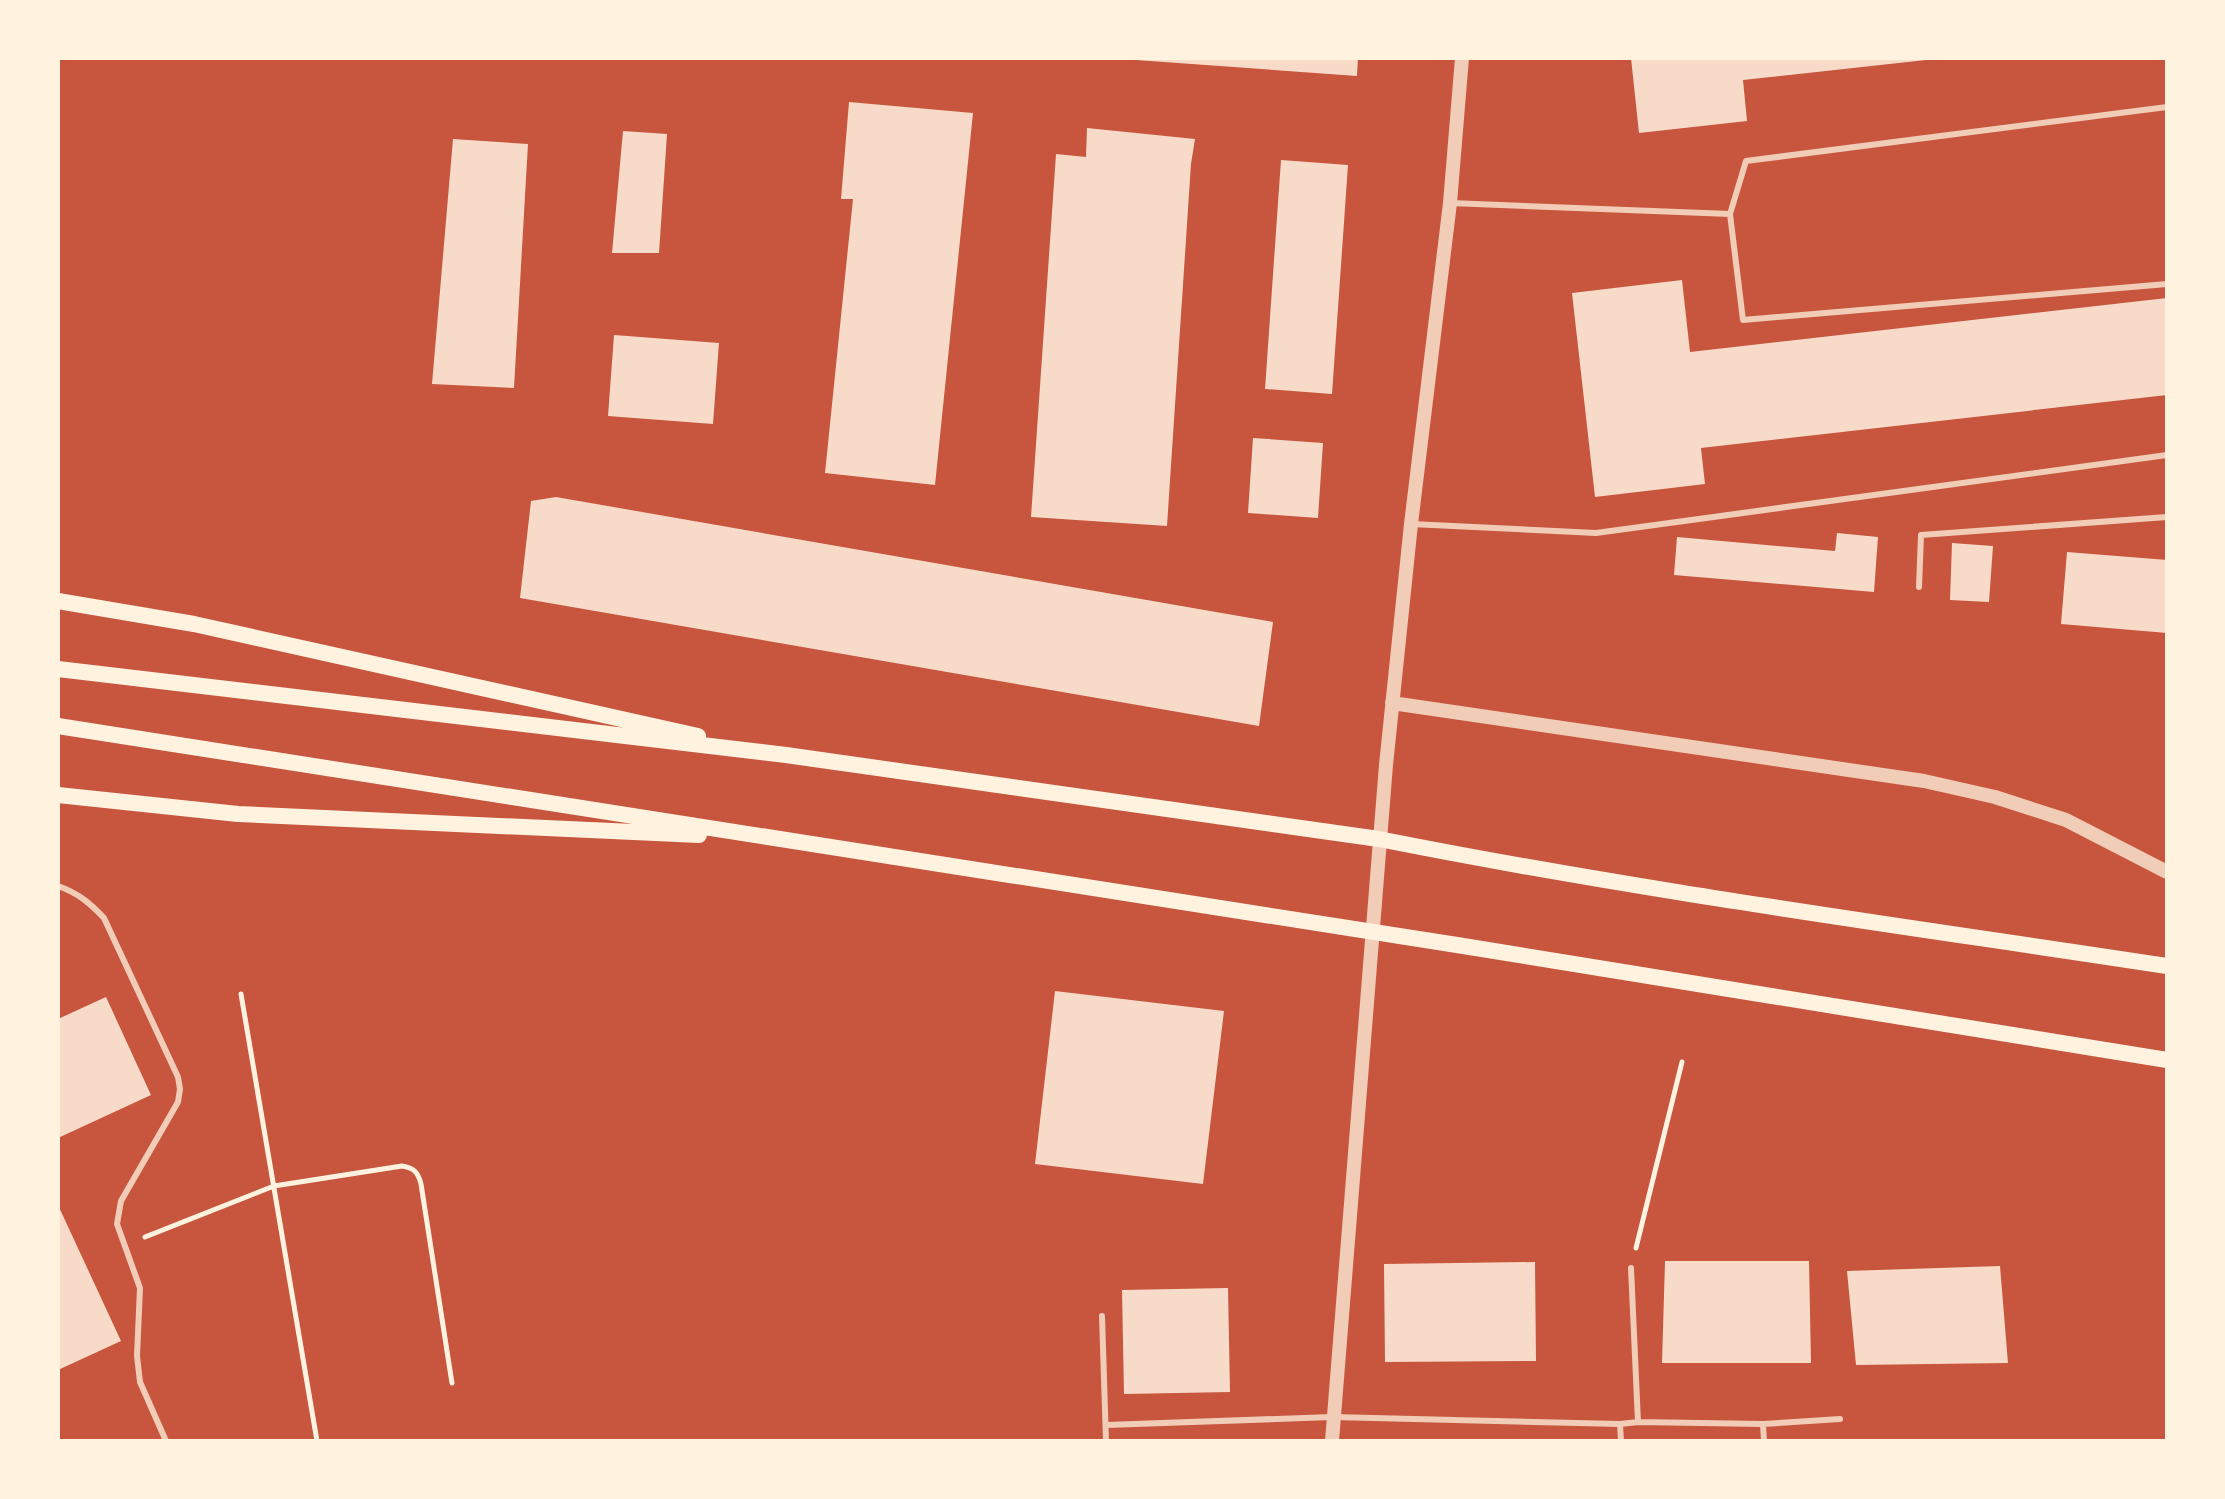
<svg xmlns="http://www.w3.org/2000/svg" width="2225" height="1499" font-family="Overpass,sans-serif">
  <rect width="100%" height="100%" fill="#c8553d"/>
  <path fill="#f7dbc8" d="M1136 58H1358L1357 76 1136 60Z
    M1631 58H1926V60L1743 80 1747 121 1639 133Z
    M849 102 973 113 935 485 825 473 853 199H841Z
    M1087 128 1195 139 1191 164 1167 526 1031 517 1056 154 1086 157Z
    M623 131 667 134 659 253H612Z
    M453 139 528 144 514 388 432 384Z
    M1281 160 1348 165 1332 394 1265 389Z
    M1682 280 1690 352 2167 298V395L1701 448 1705 484 1595 497 1572 293Z
    M614 335 719 343 713 424 608 416Z
    M1253 438 1323 443 1318 518 1248 513Z
    M556 497 1273 622 1259 726 520 598 531 501Z
    M1837 533 1878 537 1874 592 1674 575 1677 537 1835 551Z
    M1952 543 1993 546 1989 602 1950 600Z
    M2067 552 2167 560V633L2061 624Z
    M1055 991 1224 1011 1203 1184 1035 1164Z
    M106 997 151 1095 58 1138V1019Z
    M58 1205 121 1341 58 1370Z
    M1665 1261H1809L1811 1363H1662Z
    M1535 1262 1536 1361 1385 1362 1384 1264Z
    M2000 1266 2008 1363 1856 1365 1847 1271Z
    M1228 1288 1230 1392 1124 1394 1122 1290Z"/>
  <g fill="none" stroke-linecap="round" stroke-linejoin="round">
    <path stroke="#fff3e0" stroke-width="5" d="M241 994 317 1441
      M145 1237 274 1186 402 1166C414 1168 418 1172 421 1184L452 1383
      M1636 1248 1682 1062"/>
    <path stroke="#f1ccb7" stroke-width="6" d="M1450 203 1730 214 1746 161 2167 107
      M1730 214 1743 320 2167 284
      M1411 524 1596 533 2167 455
      M1919 587 1921 535 2167 517
      M58 886C78 893 90 903 104 918L178 1077 180 1089 178 1102 121 1201 117 1224 140 1288 137 1356 140 1382 166 1441
      M1631 1268 1638 1422
      M1102 1316 1106 1441
      M1620 1424 1621 1441
      M1763 1424 1764 1441
      M1106 1425 1332 1417 1620 1424 1638 1422 1763 1424 1840 1419"/>
    <path stroke="#f1ccb7" stroke-width="14" d="M1392 703 1924 781 1995 797 2066 820 2167 872
      M1332 1441 1386 765 1411 524 1450 203 1462 58"/>
    <path stroke="#fff3e0" stroke-width="16" d="M58 601 194 624 698 736
      M58 669 786 755 1379 839C1640 891 1904 926 2167 966
      M58 726 1457 945 2167 1060
      M58 795 238 814 699 835"/>
  </g>
  <rect width="2225" height="1499" fill="none" stroke="#fff3e0" stroke-width="120"/>
</svg>
